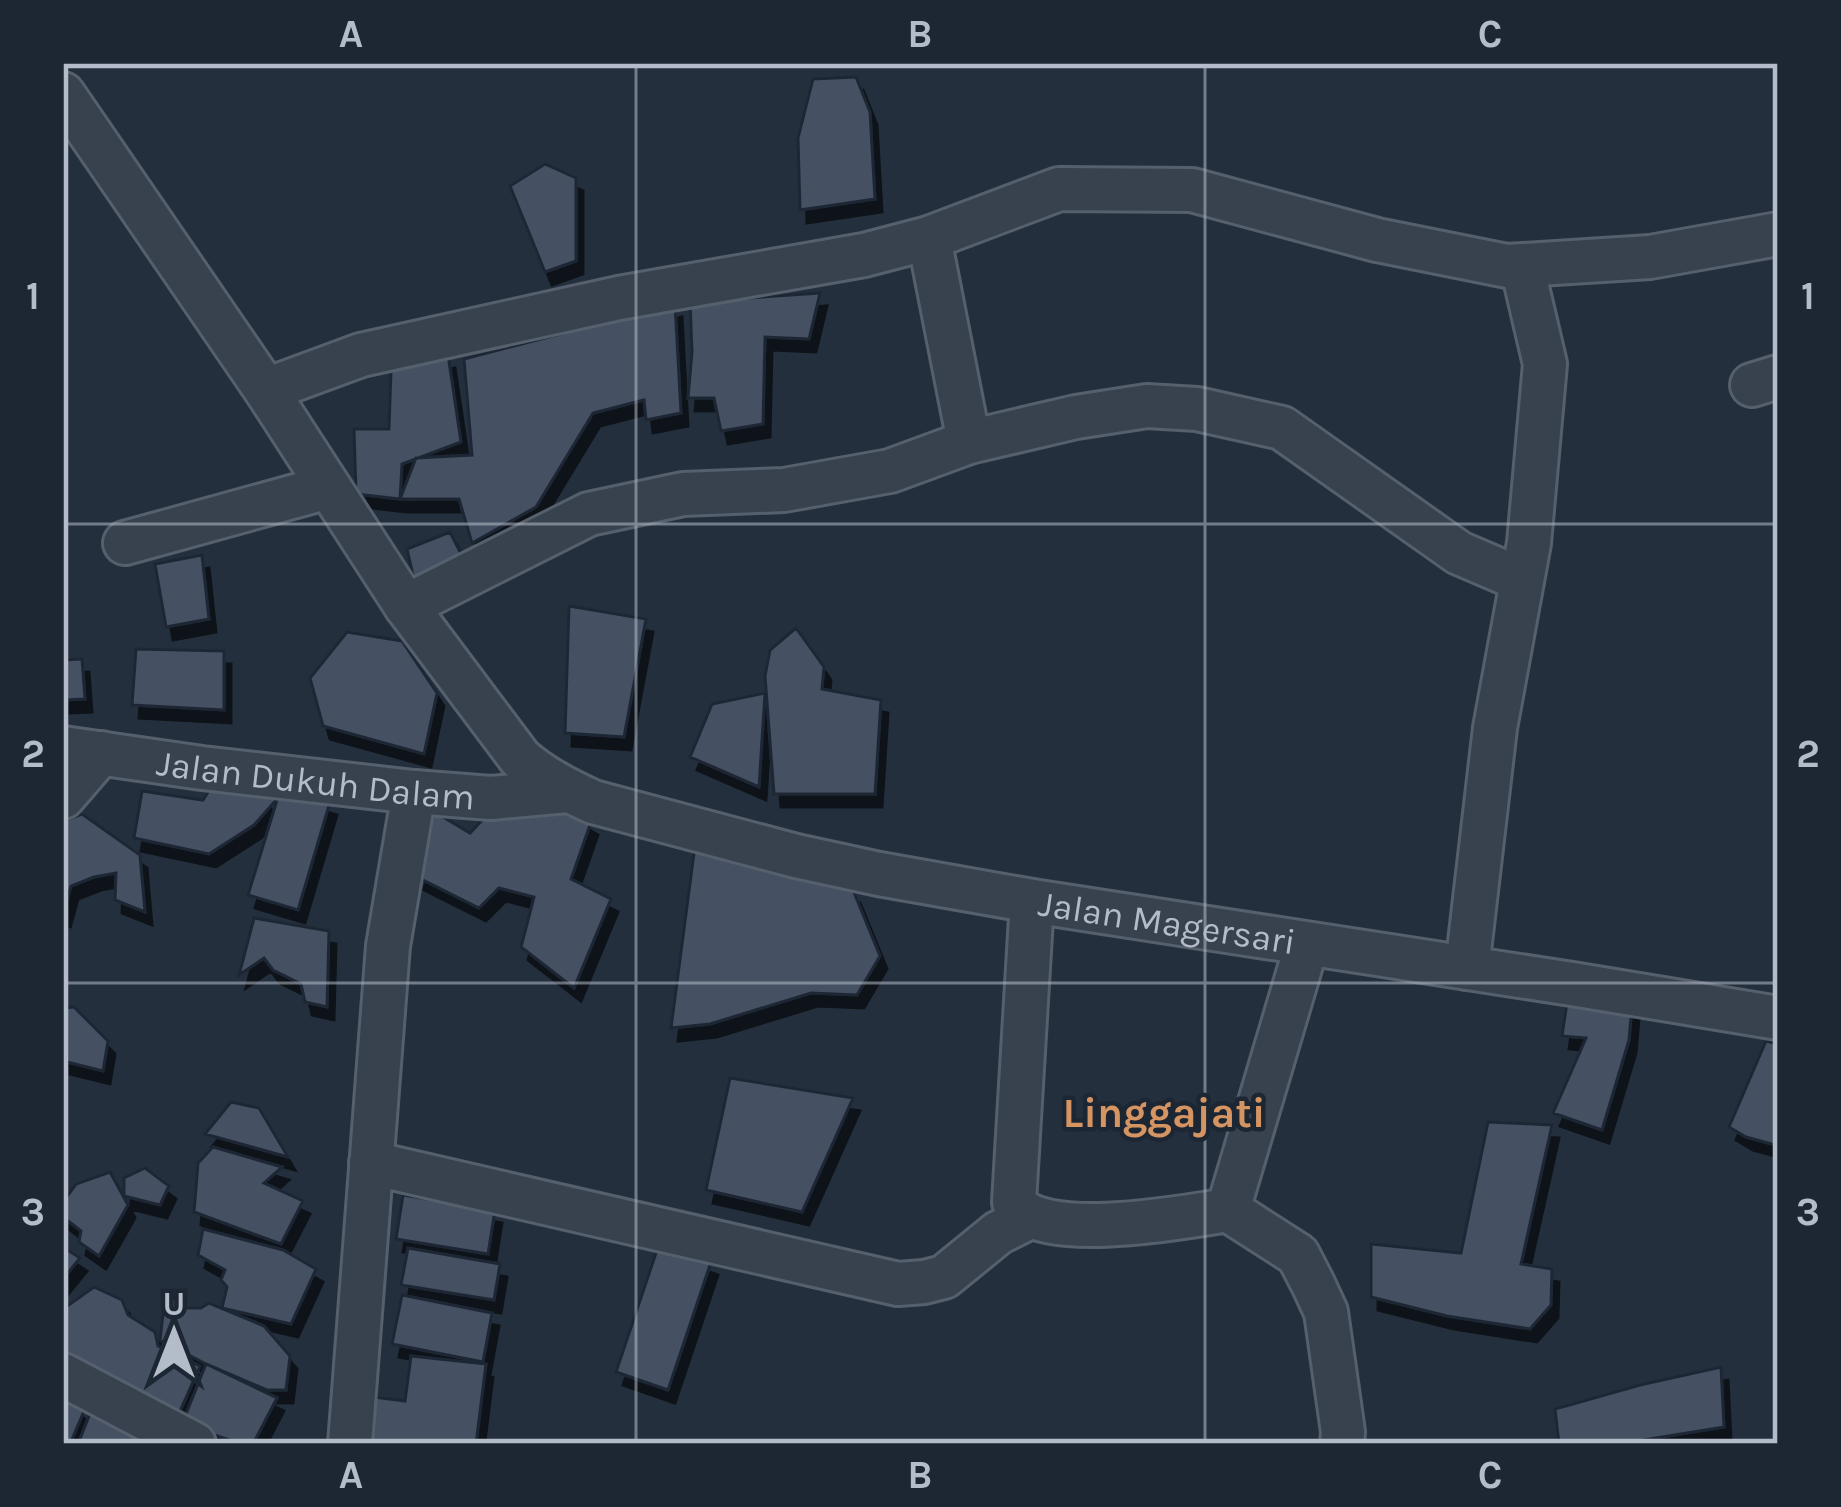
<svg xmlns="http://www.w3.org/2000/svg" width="1841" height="1507" font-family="Karla,sans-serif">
  <defs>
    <filter id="shadow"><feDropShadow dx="7" dy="13" stdDeviation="0" flood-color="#0009"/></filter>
  </defs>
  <rect width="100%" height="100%" fill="#242f3e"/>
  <path fill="#455162" stroke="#1f2835" stroke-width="3" filter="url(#shadow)" d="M856 77 870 112 875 199 800 210 798 138 813 79Z
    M545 164 576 178V261L545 272 510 186Z
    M820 293 809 339 765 337 763 424 721 431 714 398H688L692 352 690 302Z
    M675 304 681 413 646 420 644 400 593 413 536 507 472 543 459 499H400L416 458 472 455 464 359Z
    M448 355 461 442 402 464 400 499 356 494 354 429H389L391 370Z
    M450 532 461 554 415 584 407 549Z
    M202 555 209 619 166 627 155 564Z
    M569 606 646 619 624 737 565 733Z
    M796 628 824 667 822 689 881 700 875 794H774L765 676 770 650Z
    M347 632 402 641 437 693 424 754 323 726 310 678Z
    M136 649 224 651V710L132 705Z
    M82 659 85 699 63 700V660Z
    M765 693 759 787 690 757 712 704Z
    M213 784 277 799 254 825 209 854 134 838 142 791 203 800Z
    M281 787 330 802 298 910 248 895Z
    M565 807 591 822 571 879 611 899 574 988 521 947 534 897 499 888 479 908 417 877 433 811 470 833 486 816Z
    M82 814 140 855 145 912 115 900 116 873 94 877 71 886 63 915V821Z
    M697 830 853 890 880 956 857 995 811 993 710 1024 671 1028Z
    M254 918 329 931 327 1007 305 1002 301 984 273 970 264 958 239 975Z
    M1568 996 1632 1006 1629 1040 1602 1130 1553 1113 1586 1038 1562 1036Z
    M74 1007 108 1041 103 1071 63 1061V1008Z
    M1766 1041 1778 1044V1144L1775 1145 1746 1137 1729 1127Z
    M730 1078 853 1098 802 1212 706 1190Z
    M231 1102 259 1108 288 1157 205 1134Z
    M1488 1122 1552 1125 1521 1264 1552 1269 1551 1305 1530 1329 1447 1316 1371 1297V1244L1461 1253Z
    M213 1147 282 1167 264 1183 303 1201 281 1244 194 1212 198 1163Z
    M145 1168 169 1186 160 1205 124 1196V1178Z
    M110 1172 128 1205 99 1256 79 1242 81 1231 63 1217V1202L76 1184Z
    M403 1195 495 1210 488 1254 396 1239Z
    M203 1229 283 1250 316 1269 291 1324 222 1308 227 1287 221 1280 225 1270 198 1255Z
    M659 1244 711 1262 668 1390 616 1372Z
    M63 1247 80 1258 63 1279Z
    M408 1248 500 1264 494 1300 401 1285Z
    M94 1287 122 1300 128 1315 155 1332 158 1346 200 1366 176 1420 63 1353V1309Z
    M402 1295 492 1313 483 1362 392 1344Z
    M165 1296 175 1299 184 1308H201L209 1303 264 1326 290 1356 286 1390H267L206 1364 160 1340Z
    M411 1356 486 1364 476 1444H403L369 1440 374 1397 405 1401Z
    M206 1364 277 1398 253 1444H241L182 1424Z
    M1721 1367 1724 1427 1619 1444H1559L1555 1409 1640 1385Z
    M63 1394 84 1411 70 1444H63Z
    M91 1411 154 1444H78Z"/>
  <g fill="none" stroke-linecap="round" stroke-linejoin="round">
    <defs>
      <g id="minor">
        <path id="s1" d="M63 94 266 390 406 606 520 758C541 777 567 790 593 802L796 856 879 874 1032 901 1572 984 1778 1018"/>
        <path d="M929 238 969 442"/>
        <path d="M1752 385 1778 377"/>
        <path d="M266 390 361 355 619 298 864 255 929 238 1059 189 1192 190 1377 240 1507 266 1650 257 1778 234"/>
        <path d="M125 543 328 487"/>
        <path d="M406 606 589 514 683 494 784 490 890 471 969 442 1076 417 1147 406 1197 409 1282 428 1459 553 1522 580"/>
        <path id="s2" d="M63 748 202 768 414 792 491 798 567 791"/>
        <path d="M63 797 101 753"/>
        <path d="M1032 901 1014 1202C1039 1244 1185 1217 1228 1210"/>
        <path d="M1307 944 1228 1210 1298 1255 1313 1284 1326 1312 1343 1432 1342 1444"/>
        <path d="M1467 968 1495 728 1529 543 1545 364 1522 266"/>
        <path d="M371 1163 898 1284 924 1282 944 1277 998 1233 1030 1217"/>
        <path d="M63 1375 194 1444"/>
        <path d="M350 1444 388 946 414 792"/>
      </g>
    </defs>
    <use href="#minor" stroke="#565f6c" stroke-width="48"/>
    <use href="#minor" stroke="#38414e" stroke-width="42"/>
  </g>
  <path fill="none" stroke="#b4bcc9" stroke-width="3" stroke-opacity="0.55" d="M636 63V1444M1205 63V1444M63 524H1778M63 983H1778"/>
  <g text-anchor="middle" stroke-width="9" stroke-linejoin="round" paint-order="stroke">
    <g font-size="36" fill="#b4bcc9" stroke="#1d2633">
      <text dy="13" stroke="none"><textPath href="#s2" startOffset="255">Jalan Dukuh Dalam</textPath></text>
      <text dy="13" stroke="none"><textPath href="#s1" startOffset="1479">Jalan Magersari</textPath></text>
    </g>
    <g font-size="42" font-weight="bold" fill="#d59563" stroke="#1d2633">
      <text x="1164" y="1127">Linggajati</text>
    </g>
  </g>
  <rect width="1841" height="1507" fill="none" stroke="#1d2633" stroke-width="132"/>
  <g transform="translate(174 1333)" stroke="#1d2633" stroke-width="9" paint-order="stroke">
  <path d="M0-9L21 45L0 30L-21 45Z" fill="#b4bcc9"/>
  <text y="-18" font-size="33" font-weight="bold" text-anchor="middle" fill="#b4bcc9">U</text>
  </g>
  <rect x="66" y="66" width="1709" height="1375" fill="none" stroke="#b4bcc9" stroke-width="4.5"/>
  <g font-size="39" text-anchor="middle" font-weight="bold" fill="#b4bcc9">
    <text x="351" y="47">A</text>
    <text x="920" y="47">B</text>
    <text x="1490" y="47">C</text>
    <text x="33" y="309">1</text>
    <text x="1808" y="309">1</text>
    <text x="33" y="767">2</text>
    <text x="1808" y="767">2</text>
    <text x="33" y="1225">3</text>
    <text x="1808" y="1225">3</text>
    <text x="351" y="1488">A</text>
    <text x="920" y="1488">B</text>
    <text x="1490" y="1488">C</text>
  </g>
</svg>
